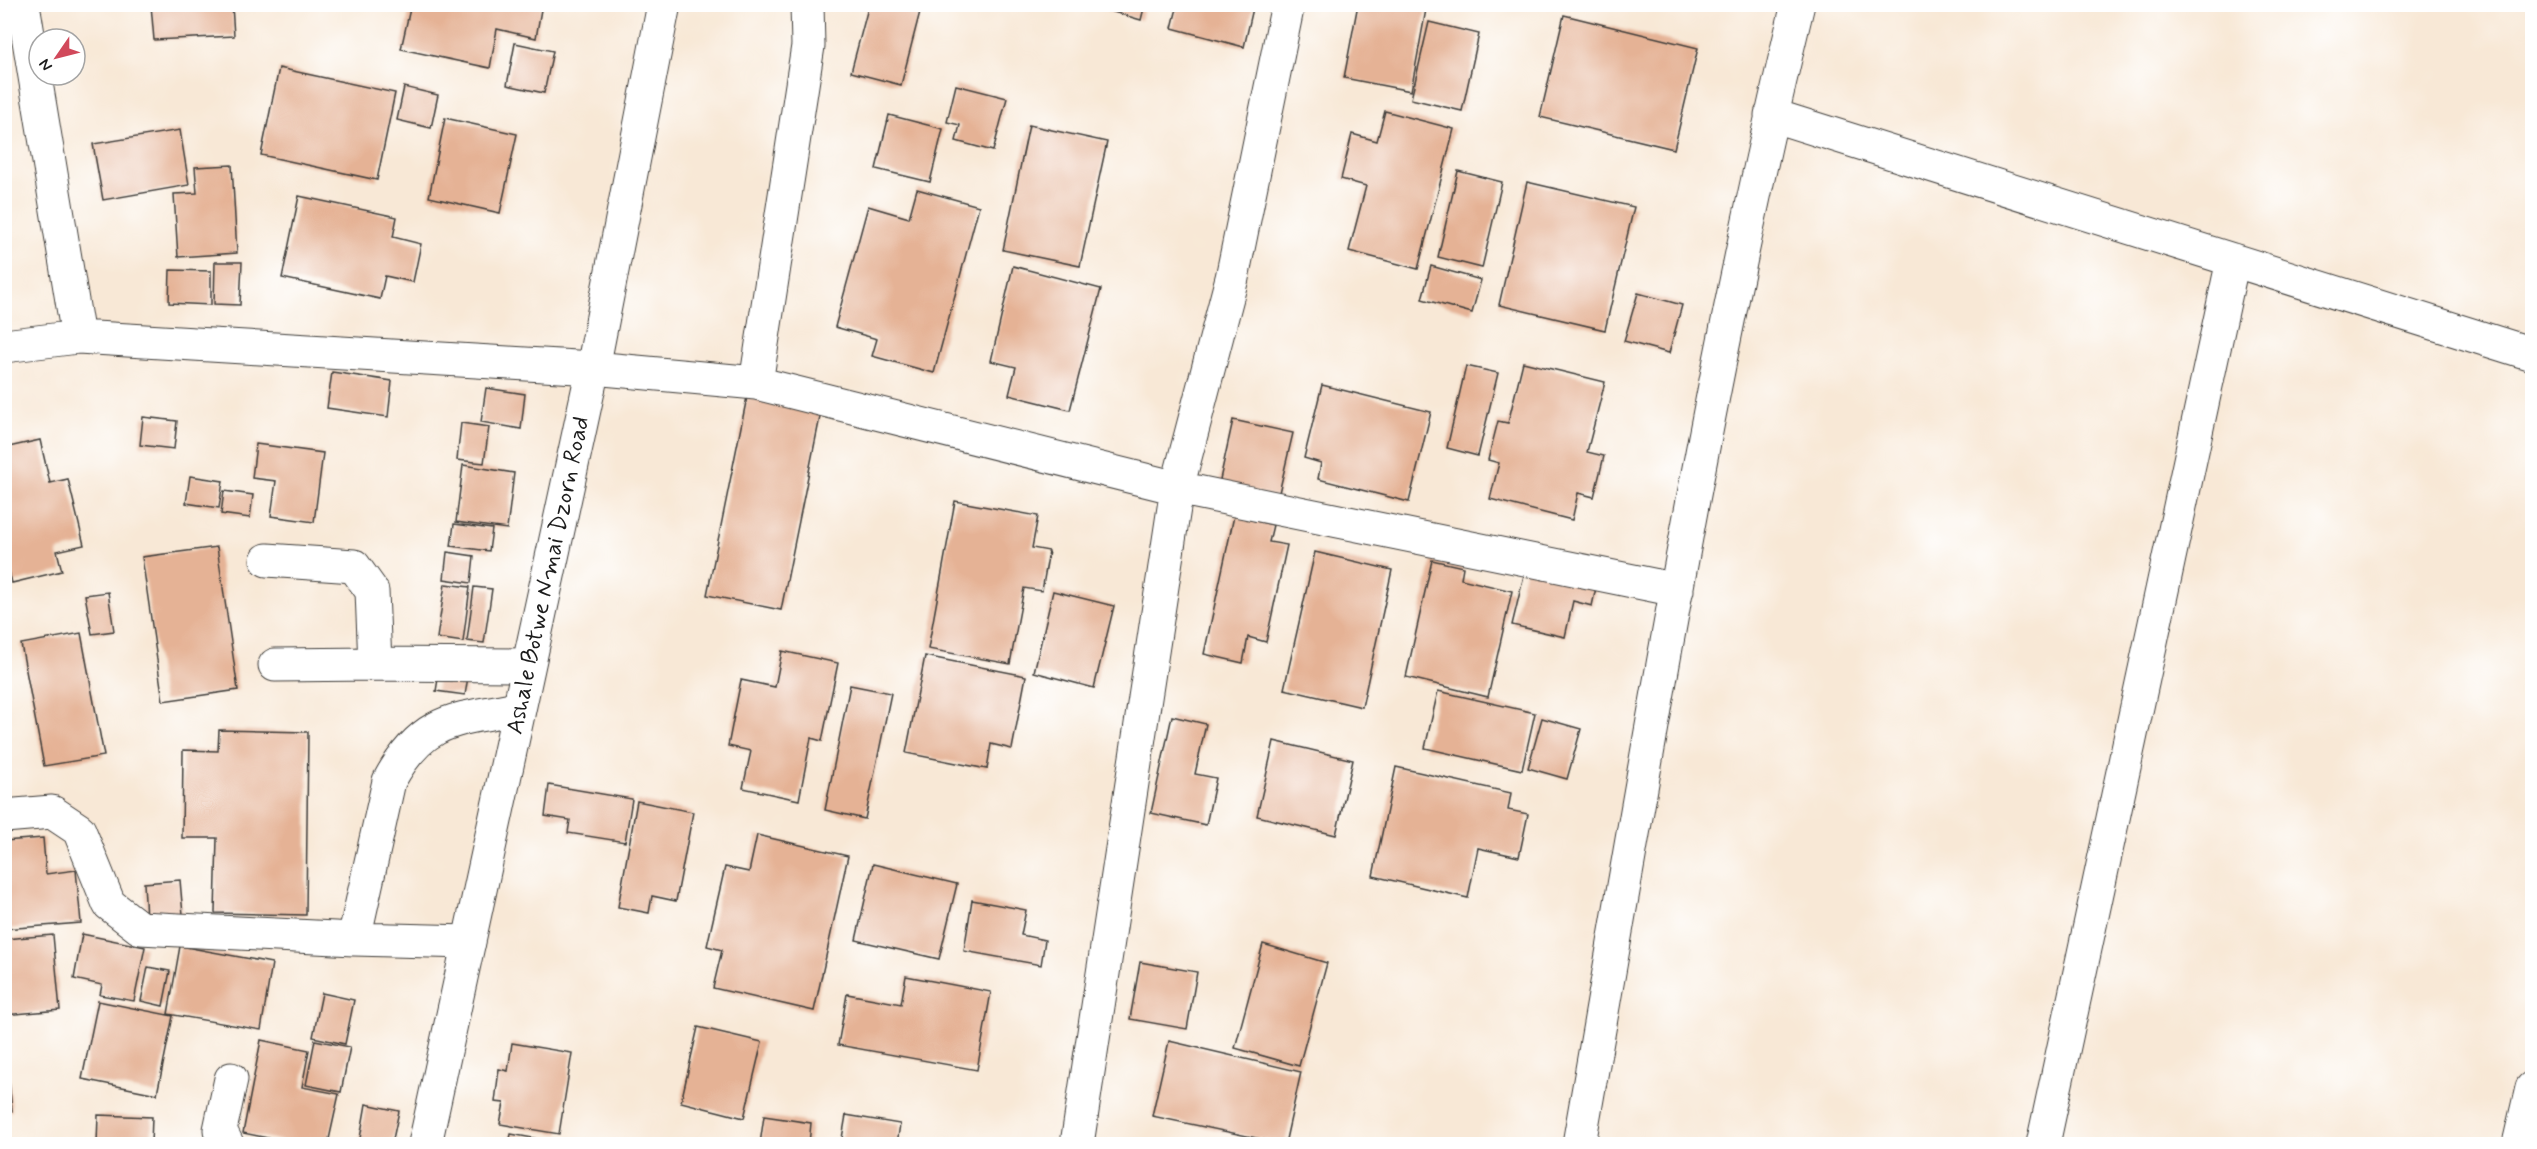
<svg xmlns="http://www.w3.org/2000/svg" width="2537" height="1149" font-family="Mynerve,sans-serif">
  <rect width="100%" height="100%" fill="#fff"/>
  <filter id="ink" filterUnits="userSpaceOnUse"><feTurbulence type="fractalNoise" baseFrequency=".0167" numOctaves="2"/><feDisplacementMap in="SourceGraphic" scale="12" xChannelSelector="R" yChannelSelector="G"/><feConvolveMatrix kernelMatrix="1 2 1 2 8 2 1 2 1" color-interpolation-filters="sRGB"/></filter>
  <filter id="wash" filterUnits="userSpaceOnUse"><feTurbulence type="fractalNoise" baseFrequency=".008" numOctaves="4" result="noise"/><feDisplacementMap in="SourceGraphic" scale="24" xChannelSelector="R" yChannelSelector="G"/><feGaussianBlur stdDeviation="1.35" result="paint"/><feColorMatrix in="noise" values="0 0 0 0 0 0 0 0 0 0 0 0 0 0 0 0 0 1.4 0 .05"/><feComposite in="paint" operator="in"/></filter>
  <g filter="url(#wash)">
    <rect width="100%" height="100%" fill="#f8e8d6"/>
    <g id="blocks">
      <path fill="#e5b295" d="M411 4H542L536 38 497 29 490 68 401 49Z
        M869 4H922L901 85 851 72Z
        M1086 4H1145L1141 20Z
        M1178 4H1254L1244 47 1172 28Z
        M1358 4H1427L1411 91 1344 78Z
        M151 5H232L234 36 154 40Z
        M1564 15 1698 48 1674 149 1540 117Z
        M1429 22 1479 34 1462 111 1411 99Z
        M515 43 553 51 544 93 507 85Z
        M279 68 395 93 377 180 261 155Z
        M956 85 1007 98 993 151 956 141 960 125 947 122Z
        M404 87 438 95 431 128 397 120Z
        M1385 111 1454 129 1418 269 1349 251 1366 186 1341 179 1352 134 1377 141Z
        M889 115 943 129 930 182 876 169Z
        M445 118 517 134 500 213 429 197Z
        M1029 125 1107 142 1080 266 1003 250Z
        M180 130 189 185 103 200 93 144Z
        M232 165 237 253 178 257 174 194 197 193 195 167Z
        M1458 171 1502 182 1482 268 1438 257Z
        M1527 182 1634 207 1605 330 1499 305Z
        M917 189 979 206 934 373 872 356 877 339 835 327 868 206 909 218Z
        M4 191 10 217 4 218Z
        M299 196 397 217 393 237 421 244 413 282 385 276 380 299 282 278Z
        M215 262H242L240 305 214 304Z
        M1013 266 1101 289 1070 410 1009 395 1016 367 991 361Z
        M1431 266 1481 280 1472 313 1422 299Z
        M170 270 211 271V305L169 303Z
        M1638 293 1682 305 1669 353 1624 341Z
        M1523 362 1605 382 1587 452 1604 456 1594 497 1578 493 1572 520 1490 499 1499 463 1488 460 1498 421 1508 423Z
        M1466 366 1498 373 1478 456 1447 448Z
        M332 372 392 381 388 417 327 408Z
        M1322 385 1431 412 1409 502 1318 479 1321 463 1304 458Z
        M486 388 525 394 521 429 481 422Z
        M747 397 821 412 781 610 707 595Z
        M143 417 177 421 174 449 140 445Z
        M1233 420 1293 433 1278 497 1219 484Z
        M461 423 489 427 484 463 457 460Z
        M40 440 50 483 68 479 84 545 57 551 62 571 12 583 7 563H4V448Z
        M256 444 323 453 314 522 271 516 276 481 252 478Z
        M463 465 514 473 507 529 456 522Z
        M190 476 223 481 219 508 186 503Z
        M224 491 253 495 250 518 221 514Z
        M955 501 1038 516 1032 548 1049 551 1042 591 1024 588 1010 664 928 649Z
        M1234 516 1273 525 1269 542 1287 545 1266 642 1248 637 1243 663 1204 654Z
        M454 524 492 529 489 551 451 546Z
        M217 547 238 690 163 701 142 557Z
        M447 552 474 556 471 583 444 579Z
        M1315 552 1392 570 1362 707 1284 689Z
        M1432 560 1463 567 1461 579 1512 591 1488 697 1406 677Z
        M1526 567 1597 583 1592 606 1573 601 1565 637 1512 625Z
        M445 584 470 587 463 642 437 638Z
        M474 587 492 589 484 643 467 641Z
        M1053 591 1114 606 1094 688 1034 672Z
        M108 592 114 631 92 634 85 595Z
        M81 633 104 756 44 766 21 644Z
        M782 651 838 663 822 741 811 738 799 800 743 788 751 751 728 746 741 680 775 687Z
        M925 656 1026 676 1012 749 991 744 987 769 906 753Z
        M439 673 468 677 465 695 436 691Z
        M850 685 891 693 865 819 825 810Z
        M1438 691 1535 713 1522 770 1425 748Z
        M1172 716 1206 724 1195 774 1216 778 1206 825 1151 813Z
        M1542 718 1581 729 1567 779 1528 768Z
        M219 730 308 732 306 915 215 913 217 838H182L183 750 218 751Z
        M1274 741 1353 760 1336 835 1257 816Z
        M1396 767 1511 793 1508 810 1528 814 1519 857 1478 848 1468 898 1373 876Z
        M549 785 632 799 625 842 568 833 570 820 545 816Z
        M637 801 693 812 676 901 652 896 649 913 618 907Z
        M757 835 848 856 814 1011 713 988 722 950 707 946 725 867 749 872Z
        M43 838 46 874 76 870 81 923 4 929V841Z
        M873 864 957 884 939 959 856 940Z
        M180 880 183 915 146 918 144 883Z
        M972 900 1026 910 1021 935 1045 940 1041 965 964 951Z
        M82 934 145 947 134 1001 100 995 102 985 74 979Z
        M53 935 60 1010 4 1015V939Z
        M1263 944 1327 963 1299 1066 1235 1048Z
        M180 946 272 963 261 1030 168 1014Z
        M1140 962 1197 972 1187 1029 1130 1019Z
        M148 967 170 971 163 1006 141 1001Z
        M906 976 991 992 977 1070 838 1045 847 994 901 1004Z
        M322 993 354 1000 345 1044 313 1037Z
        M98 1001 173 1016 157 1094 82 1079Z
        M698 1027 762 1042 744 1118 681 1102Z
        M261 1040 309 1050 302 1087 339 1094 328 1144H297L243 1133Z
        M315 1040 350 1047 341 1092 306 1085Z
        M1169 1041 1301 1072 1285 1144 1152 1116Z
        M512 1043 572 1053 559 1134 500 1124 504 1103 495 1102 499 1069 508 1071Z
        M4 1060H7L12 1111 4 1112Z
        M366 1104 399 1111 392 1144H359Z
        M98 1115 152 1117 151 1144H97Z
        M846 1115 900 1124 897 1144H841Z
        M764 1116 811 1123 809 1144H760Z
        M511 1134 560 1143V1144H509Z"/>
    </g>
  </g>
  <g filter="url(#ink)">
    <use href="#blocks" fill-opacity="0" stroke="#3d3b38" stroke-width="1.5"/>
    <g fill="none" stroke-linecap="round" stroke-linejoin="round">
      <defs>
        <path id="minor" d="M23 4 78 337
          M1771 115 2532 354
          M4 346 78 337 593 368 756 383 1177 488 1677 590
          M756 383 808 46 807 4
          M267 560 354 566 372 591 375 664 528 665
          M275 665 375 664
          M4 816 52 812 79 830 109 904 140 928 354 939 469 942
          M354 939 389 781C423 718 454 720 518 708
          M227 1144 220 1130 231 1079
          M1077 1144 1177 488 1232 278 1288 4
          M1579 1144C1646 764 1707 380 1798 4
          M2043 1144 2233 260
          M2519 1144 2532 1088"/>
        <path id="major" d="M425 1144 593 368 664 4"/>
      </defs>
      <use href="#minor" stroke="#3d3b38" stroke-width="35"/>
      <use href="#major" stroke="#3d3b38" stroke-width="35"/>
      <use href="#minor" stroke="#fff" stroke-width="33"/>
      <use href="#major" stroke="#fff" stroke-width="33"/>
    </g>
  </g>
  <g text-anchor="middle" stroke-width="5" stroke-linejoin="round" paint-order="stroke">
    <g font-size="24" fill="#1c1c1c" stroke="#fff">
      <text transform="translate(547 575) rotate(-78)" y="8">Ashale Botwe Nmai Dzorn Road</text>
    </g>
  </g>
  <rect width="2537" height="1149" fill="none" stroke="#fff" stroke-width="24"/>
  <g transform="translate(57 57) rotate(235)"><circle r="28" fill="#ffffff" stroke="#a4a4a4" stroke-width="1.5"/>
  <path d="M0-4.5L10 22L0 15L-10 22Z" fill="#d1495b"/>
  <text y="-9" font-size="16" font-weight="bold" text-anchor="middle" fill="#1c1c1c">N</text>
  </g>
</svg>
